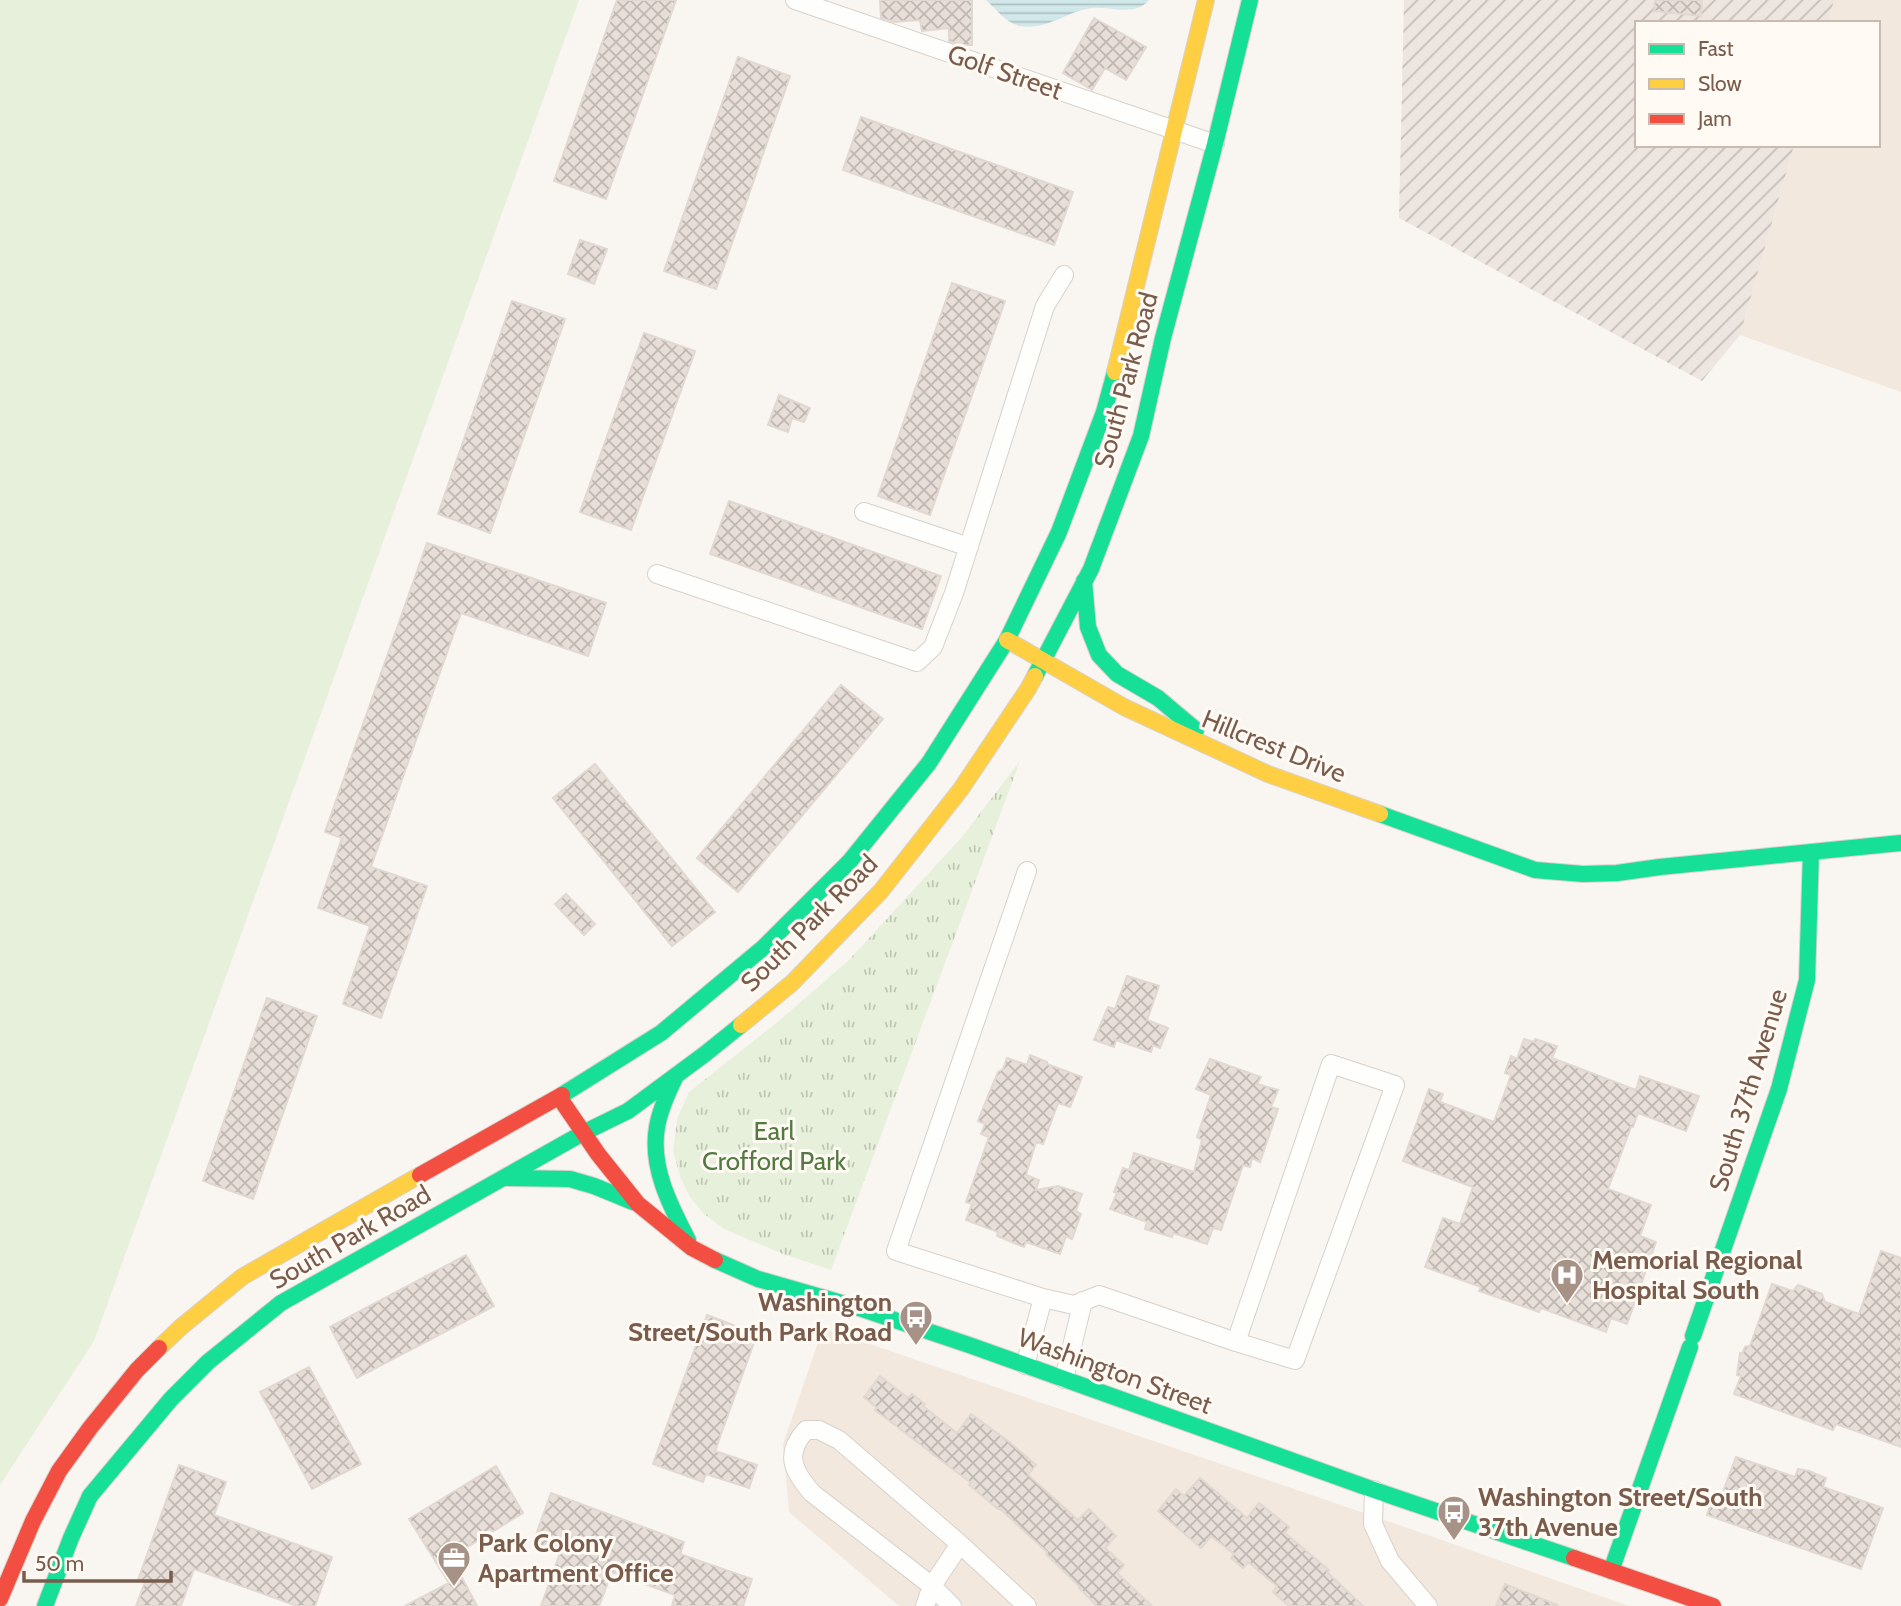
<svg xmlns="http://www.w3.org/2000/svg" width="1901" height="1606" font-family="Cabin,sans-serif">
  <defs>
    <pattern id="industrial-furrows" width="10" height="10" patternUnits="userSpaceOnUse" patternTransform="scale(1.75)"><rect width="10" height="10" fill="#ede5e0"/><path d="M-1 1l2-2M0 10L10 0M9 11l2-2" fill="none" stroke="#c5bdb8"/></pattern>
    <pattern id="park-tufts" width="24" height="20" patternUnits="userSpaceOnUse" patternTransform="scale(1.75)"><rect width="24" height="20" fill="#e7f0db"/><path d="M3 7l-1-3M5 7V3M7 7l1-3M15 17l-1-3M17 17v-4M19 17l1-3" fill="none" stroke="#c0c6b4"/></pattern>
    <pattern id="water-rules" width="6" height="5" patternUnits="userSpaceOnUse" patternTransform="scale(1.75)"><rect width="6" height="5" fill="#d0e8ea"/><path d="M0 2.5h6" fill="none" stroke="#aebfc0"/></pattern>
    <pattern id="building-cross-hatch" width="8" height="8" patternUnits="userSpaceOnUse" patternTransform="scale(1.75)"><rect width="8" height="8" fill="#e6ded7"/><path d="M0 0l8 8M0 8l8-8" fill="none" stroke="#bfb7b1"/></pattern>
  </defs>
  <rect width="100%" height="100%" fill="#f9f5f0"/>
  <path fill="#f2e8de" d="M1834 0H1901V392L1740 335 1794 145H1878V23H1828Z
    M823 1328 1405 1527 1629 1606H899L789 1512 783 1444Z"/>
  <path fill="url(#industrial-furrows)" d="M1404 0H1834L1828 23H1637V145H1794L1740 335 1702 381 1399 218Z"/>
  <path fill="#e7f0db" d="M0 0H579L94 1341 0 1485Z"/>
  <path fill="url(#park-tufts)" d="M1020 761 831 1270 783 1254 724 1229 703 1213 690 1197 681 1179 673 1151 677 1119 689 1092 780 1020 849 960 962 837Z"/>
  <path fill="url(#water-rules)" d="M986 0H1149C1135 17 1111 6 1092 8 1067 11 1046 31 1020 26 1007 24 995 8 986 0Z"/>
  <path fill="url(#building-cross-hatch)" stroke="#e2d8d2" stroke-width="2" d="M617 0H676L606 199 554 181Z
    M880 0H972V45H960L949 41V28L922 31 920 20 894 22 881 18Z
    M1655 0H1702L1701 16 1654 11Z
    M1094 18 1146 47 1126 80 1105 68 1092 90 1063 73Z
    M738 57 790 76 716 289 664 271Z
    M861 117 1073 192 1054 245 843 170Z
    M580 240 607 249 594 284 568 274Z
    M952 283 1005 301 930 515 878 496Z
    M512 301 565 319 490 533 438 514Z
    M644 333 695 351 631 530 580 512Z
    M779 395 810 408 804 422 792 418 788 432 768 425Z
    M729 501 941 576 922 629 710 554Z
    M427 543 606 603 588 656 461 613 371 867 427 886 381 1018 343 1004 370 926 318 908 342 838 325 832Z
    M841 685 883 719 738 892 697 858Z
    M595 764 715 912 672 946 553 798Z
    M566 894 595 924 584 935 555 904Z
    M1127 976 1159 986 1147 1020 1168 1028 1160 1048 1153 1045 1151 1052 1116 1040 1114 1047 1094 1040 1108 1007 1115 1009Z
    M267 998 317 1016 253 1199 203 1181Z
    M1524 1039 1534 1042 1535 1039 1557 1046 1552 1058 1636 1090 1640 1076 1699 1096 1686 1131 1638 1113 1633 1127H1631L1608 1189 1651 1205 1640 1236 1656 1242 1627 1324 1611 1318 1606 1332 1541 1308 1539 1312 1479 1291 1481 1287 1425 1267 1443 1218 1460 1224 1473 1187 1403 1161 1429 1089 1443 1094 1440 1102 1494 1122 1511 1075 1505 1073 1511 1056 1517 1059Z
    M1030 1055 1047 1062V1064L1082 1077 1070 1107 1058 1103 1043 1144 1036 1142 1026 1175 1039 1180 1036 1190 1058 1186 1082 1194 1076 1211 1081 1214 1072 1239 1066 1236 1060 1254 1026 1242 1024 1247 997 1236 998 1232 966 1220 972 1204 966 1202 989 1137 981 1134 985 1124 978 1121 983 1108 998 1072 1003 1069 1007 1058 1027 1065Z
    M1210 1059 1261 1077 1257 1084 1278 1090 1271 1107 1278 1109 1260 1162 1252 1158 1250 1167 1243 1165 1221 1230 1213 1228 1207 1244 1173 1233 1172 1237 1145 1229 1147 1222 1110 1209 1117 1193 1114 1192 1123 1168 1129 1170 1134 1153 1194 1172 1202 1140 1197 1137 1211 1095 1196 1089Z
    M1881 1251 1901 1258V1447L1836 1424 1833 1430 1734 1394 1741 1376 1737 1375 1740 1353 1742 1354 1745 1347 1750 1346 1772 1284 1793 1291 1798 1285 1822 1294 1825 1302 1859 1314Z
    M466 1255 494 1306 357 1378 330 1327Z
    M707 1315 757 1334 715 1451 757 1465 749 1488 706 1474 703 1482 653 1464Z
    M309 1367 361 1464 312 1489 260 1392Z
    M880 1376 908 1398 912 1394 925 1404 923 1406 957 1433 971 1414 1008 1441 1036 1465 1028 1475 1078 1520 1089 1509 1116 1536 1105 1548 1124 1565 1117 1573 1152 1606H1097L1079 1588 1080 1587 1046 1554 1047 1552 999 1508 998 1509 969 1485 971 1483 875 1410 877 1408 864 1397Z
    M1736 1457 1795 1477 1798 1469 1809 1471 1826 1478 1823 1487 1883 1508 1861 1569 1707 1515 1714 1494 1721 1497Z
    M179 1465 226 1482 214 1515 332 1557 315 1606H297L194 1569 181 1606H136L145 1582 138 1580Z
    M496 1466 523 1513 451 1557 477 1606H405L449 1583 409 1519Z
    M1200 1478 1247 1518 1259 1503 1289 1527 1285 1533 1329 1570 1327 1572 1363 1606H1289L1273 1592 1277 1586 1248 1562 1243 1568 1231 1558 1234 1554 1211 1536 1201 1548 1158 1511 1176 1489 1184 1496Z
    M551 1493 684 1542 680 1554 752 1579 743 1606H672L675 1595 612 1572 599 1606H541L560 1553 533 1543Z
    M1505 1584 1557 1605V1606H1496Z"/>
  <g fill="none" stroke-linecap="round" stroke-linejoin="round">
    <defs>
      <path id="street" d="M795 0 1215 144
        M864 512 969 547
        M657 574 917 662 933 647 954 593 1045 306 1064 275
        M1027 871 896 1251 1043 1298 1074 1305 1099 1295 1236 1342 1295 1360 1395 1085 1331 1064 1236 1342
        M1025 1365 1043 1298
        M1064 1379 1083 1301
        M1374 1490 1373 1524 1390 1561 1428 1606
        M925 1606 932 1586 960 1544
        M952 1606 932 1586 812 1493C793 1471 784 1454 806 1430H819L839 1440 960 1544 1027 1606"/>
      <path id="fast" d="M1084 581 1088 627 1099 655 1117 674 1158 698 1196 730
        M1035 676 1091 569 1141 436 1163 338 1215 144 1250 0
        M1380 814 1535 870 1583 874 1617 873 1660 867 1901 843
        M676 1076C668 1092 660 1109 657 1127 650 1167 670 1205 688 1240
        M562 1095 661 1033 763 948 850 861 929 763 1007 640 1059 532 1104 412 1115 372
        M504 1178 570 1179 594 1186 633 1202
        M715 1260 758 1279 859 1308 969 1345 1374 1490 1574 1558
        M1693 1336 1779 1089 1807 980 1811 852
        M1611 1571 1690 1347
        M45 1606 71 1538 90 1496 171 1399 208 1362 281 1303 583 1133 628 1111 705 1054 741 1025"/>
      <path id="slow" d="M1115 372 1206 0
        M1007 640 1124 707 1268 774 1380 814
        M741 1025 792 983 881 891 961 789 1028 689 1035 676
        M159 1348 181 1327 242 1277 420 1175"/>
      <path id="jam" d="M559 1097 598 1154 638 1204 692 1248 715 1260
        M420 1175 562 1095
        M1574 1558 1713 1606
        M0 1599 33 1521 59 1471 90 1428 137 1370 159 1348"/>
    </defs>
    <use href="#street" stroke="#d7d1cb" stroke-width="20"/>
    <use href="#fast" stroke="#d9d2cb" stroke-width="18"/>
    <use href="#slow" stroke="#d9d2cb" stroke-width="18"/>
    <use href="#jam" stroke="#d9d2cb" stroke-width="18"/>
    <use href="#street" stroke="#fefefd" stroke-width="18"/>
    <use href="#fast" stroke="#16e098" stroke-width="16"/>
    <use href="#slow" stroke="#ffcf43" stroke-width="16"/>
    <use href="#jam" stroke="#f24e42" stroke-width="16"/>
  </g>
  <defs>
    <symbol id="hospital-pin" viewBox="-11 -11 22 30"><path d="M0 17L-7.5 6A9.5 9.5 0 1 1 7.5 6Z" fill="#a69286" stroke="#fffaf3"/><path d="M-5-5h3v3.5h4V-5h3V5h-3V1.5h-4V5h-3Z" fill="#fff"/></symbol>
    <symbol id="bus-pin" viewBox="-11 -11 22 30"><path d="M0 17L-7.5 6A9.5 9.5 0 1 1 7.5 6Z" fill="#a69286" stroke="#fffaf3"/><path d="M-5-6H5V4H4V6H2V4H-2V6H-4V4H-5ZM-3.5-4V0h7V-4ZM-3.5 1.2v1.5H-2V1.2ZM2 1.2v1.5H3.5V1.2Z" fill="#fff"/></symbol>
    <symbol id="office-pin" viewBox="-11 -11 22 30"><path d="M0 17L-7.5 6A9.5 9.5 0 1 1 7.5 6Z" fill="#a69286" stroke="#fffaf3"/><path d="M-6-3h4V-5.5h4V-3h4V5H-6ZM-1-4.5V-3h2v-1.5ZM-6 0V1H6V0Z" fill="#fff"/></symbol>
  </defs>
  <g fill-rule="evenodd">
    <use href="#hospital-pin" x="1548" y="1256" width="38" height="52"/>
    <use href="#bus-pin" x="897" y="1298" width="38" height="52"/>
    <use href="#bus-pin" x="1435" y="1493" width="38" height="52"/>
    <use href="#office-pin" x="435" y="1539" width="38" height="52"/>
  </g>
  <g text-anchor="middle" stroke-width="6" stroke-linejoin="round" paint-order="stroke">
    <g font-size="26" fill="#7a5c4d" stroke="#fffaf3">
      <text transform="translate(1005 72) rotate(19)" y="9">Golf Street</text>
      <text transform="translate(1126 380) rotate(-75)" y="9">South Park Road</text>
      <text transform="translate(1274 746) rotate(22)" y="9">Hillcrest Drive</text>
      <text transform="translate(809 923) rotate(-45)" y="9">South Park Road</text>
      <text transform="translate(1748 1090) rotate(-73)" y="9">South 37th Avenue</text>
      <text transform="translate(350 1237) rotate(-30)" y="9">South Park Road</text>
      <text transform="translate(1115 1371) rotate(20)" y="9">Washington Street</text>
    </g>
    <g font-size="26" fill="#537a41" stroke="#fffaf3">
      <text x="774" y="1140">Earl<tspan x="774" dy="30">Crofford Park</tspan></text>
    </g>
    <g font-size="26" font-weight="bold" fill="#7a5c4d" stroke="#fffaf3" text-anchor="start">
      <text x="1592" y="1269">Memorial Regional<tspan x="1592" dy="30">Hospital South</tspan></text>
      <text x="892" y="1311" text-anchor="end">Washington<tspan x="892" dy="30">Street/South Park Road</tspan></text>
      <text x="1478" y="1506">Washington Street/South<tspan x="1478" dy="30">37th Avenue</tspan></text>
      <text x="478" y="1552">Park Colony<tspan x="478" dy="30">Apartment Office</tspan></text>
    </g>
  </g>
  <rect x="1635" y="21" width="245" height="126" fill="#fffaf3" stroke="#cabbb1" stroke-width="2"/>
  <rect x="1649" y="44" width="35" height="10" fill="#16e098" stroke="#cabbb1" stroke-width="2"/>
  <text x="1698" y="56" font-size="21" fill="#7a5c4d">Fast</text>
  <rect x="1649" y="79" width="35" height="10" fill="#ffcf43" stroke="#cabbb1" stroke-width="2"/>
  <text x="1698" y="91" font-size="21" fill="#7a5c4d">Slow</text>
  <rect x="1649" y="114" width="35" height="10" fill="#f24e42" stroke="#cabbb1" stroke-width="2"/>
  <text x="1698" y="126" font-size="21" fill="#7a5c4d">Jam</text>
  <path d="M24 1571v10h147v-10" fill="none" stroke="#7a5c4d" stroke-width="3.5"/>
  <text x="35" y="1571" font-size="21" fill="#7a5c4d" stroke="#fffaf3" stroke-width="5" paint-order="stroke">50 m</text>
</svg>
